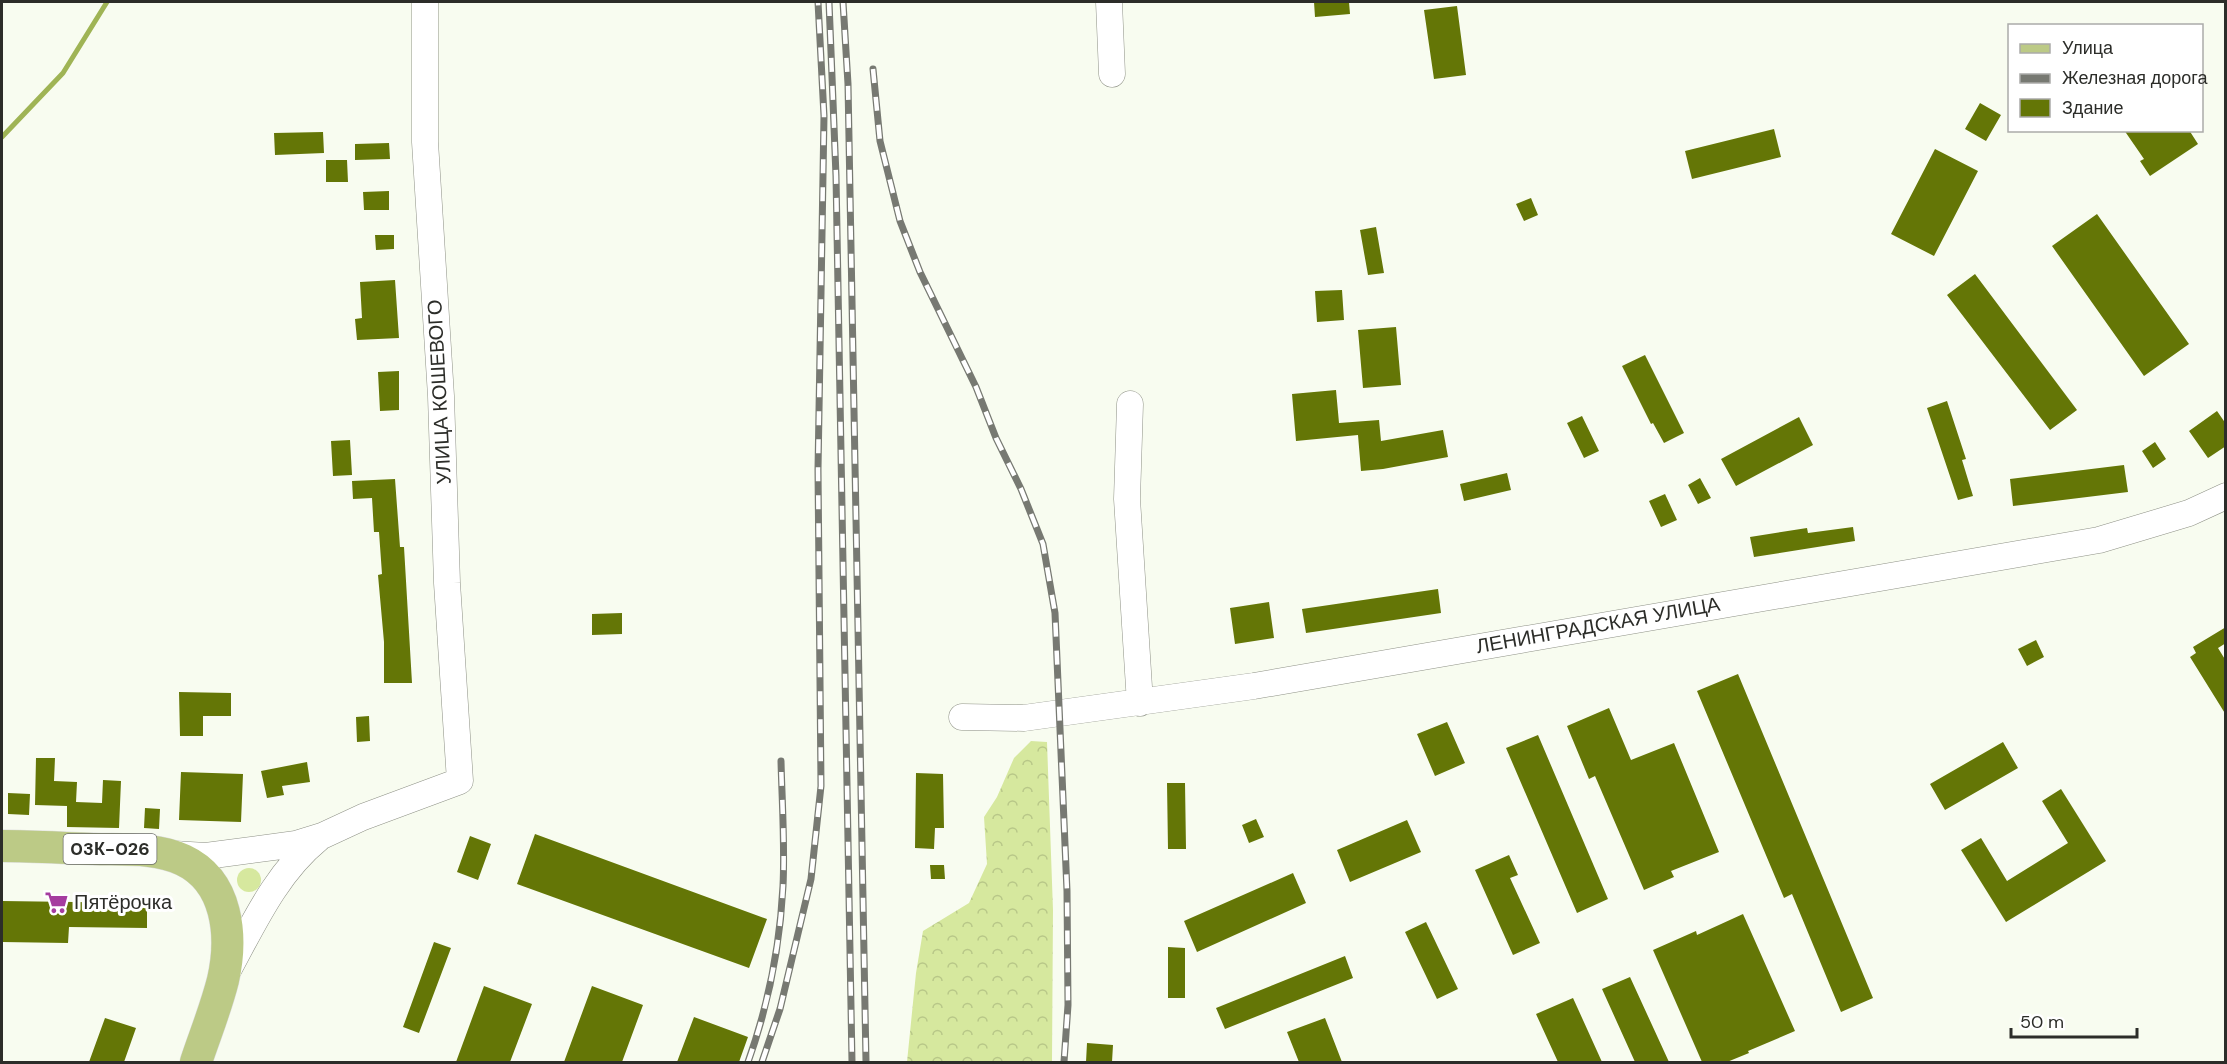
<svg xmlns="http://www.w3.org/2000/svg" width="2227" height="1064" font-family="'DM Sans',sans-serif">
  <defs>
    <pattern id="forest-crowns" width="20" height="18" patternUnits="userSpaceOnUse" patternTransform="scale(1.5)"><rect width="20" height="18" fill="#d6e89e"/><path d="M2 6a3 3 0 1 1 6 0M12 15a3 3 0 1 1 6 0" fill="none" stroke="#b8c788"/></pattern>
  </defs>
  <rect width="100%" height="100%" fill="#f8fcf0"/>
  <path fill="#d6e89e" d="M237 880a12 12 0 1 1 24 0a12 12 0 1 1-24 0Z"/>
  <path fill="url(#forest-crowns)" d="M1031 741 1047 742 1053 910 1052 1062H907L916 973 923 931 969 903 987 864 984 817 997 797 1014 758Z"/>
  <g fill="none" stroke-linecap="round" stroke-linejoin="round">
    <path stroke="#9fb455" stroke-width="5" d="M2 137 63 73 107 2"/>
  </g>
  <path fill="#647606" d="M1314 2H1349L1350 14 1315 17Z
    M1457 6 1466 75 1434 79 1424 10Z
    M1980 103 2001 115 1986 141 1965 129Z
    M1774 129 1781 157 1692 179 1685 151Z
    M2124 130H2189L2198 144 2150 176 2140 161 2144 159Z
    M323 132 324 153 275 155 274 133Z
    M389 143 390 159 355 160V144Z
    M1935 149 1978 171 1934 256 1891 234Z
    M326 160H347L348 182H326Z
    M389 191V210H364L363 192Z
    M1531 198 1538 215 1524 221 1516 204Z
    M2097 214 2189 344 2144 376 2052 246Z
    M1376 227 1384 273 1368 275 1360 230Z
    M375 235H394V249L376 250Z
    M1975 274 2077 410 2050 430 1947 295Z
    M395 280 399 338 357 340 355 319 362 318 360 282Z
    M1342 290 1344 320 1317 322 1315 291Z
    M1396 327 1401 385 1363 388 1358 330Z
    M1645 355 1684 433 1664 443 1653 423 1651 424 1622 366Z
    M399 371V410L380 411 378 372Z
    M1336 390 1339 423 1379 420 1381 441 1443 430 1448 457 1383 469 1361 471 1358 435 1296 441 1292 394Z
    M1947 401 1966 459 1962 460 1973 496 1958 500 1927 408Z
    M2217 411 2226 424V446L2208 458 2189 431Z
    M1582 416 1599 451 1584 458 1567 423Z
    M1799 417 1813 445 1736 486 1721 459Z
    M350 440 352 475 333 476 331 441Z
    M2155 442 2166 459 2153 468 2142 451Z
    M2124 465 2128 492 2013 506 2010 479Z
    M1507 473 1511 490 1464 501 1460 484Z
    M1700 478 1711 498 1698 504 1688 485Z
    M395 479 400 547H404L412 683H384V642L378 575 382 574 379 532H374L372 498 353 499 352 481Z
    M1665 494 1677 520 1661 527 1649 501Z
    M1853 527 1855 541 1754 557 1750 537 1807 528 1808 533Z
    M1438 589 1441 613 1306 633 1302 609Z
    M1269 602 1274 638 1235 644 1230 608Z
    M622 613V634L592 635V614Z
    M2226 627V643L2218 648 2226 661V715L2190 657 2196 653 2193 647Z
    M2036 640 2044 657 2027 666 2018 649Z
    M1738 674 1873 998 1841 1012 1792 894 1784 898 1697 691Z
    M179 692 231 693V716H203V736H180Z
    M1609 708 1631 760 1674 743 1719 852 1671 871 1674 877 1644 890 1595 776 1589 779 1567 726Z
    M369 716 370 741 357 742 356 717Z
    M1447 722 1465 763 1435 776 1417 734Z
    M1538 735 1608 899 1577 913 1506 748Z
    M2003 742 2018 768 1945 810 1930 784Z
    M36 758H55L54 781 77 782 76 802 102 803 103 780 121 781 119 828 67 827V806L35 805Z
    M307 762 310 782 282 786 284 795 267 798 261 771Z
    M181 772 243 774 241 822 179 820Z
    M916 773 943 774 944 828H935L934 849 915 848Z
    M1167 783H1185L1186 849H1168Z
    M2061 789 2106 861 2006 922 1961 850 1981 838 2007 881 2068 843 2042 801Z
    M8 793 30 794 29 815 8 814Z
    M145 808 160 809 159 829 144 828Z
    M1256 819 1264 837 1249 843 1242 825Z
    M1407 820 1421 852 1350 882 1337 850Z
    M535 834 767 919 749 968 517 884Z
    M470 836 491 844 478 880 457 872Z
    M1509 855 1518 875 1510 878 1540 943 1513 955 1475 870Z
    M930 865H944L945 879H931Z
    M1293 873 1306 903 1197 952 1184 921Z
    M2 901 147 903V928L69 927 68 943 2 942Z
    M1743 914 1795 1031 1748 1051 1749 1053 1727 1062H1702L1653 950 1696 931 1697 935Z
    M1426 922 1458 989 1437 999 1405 932Z
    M434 942 451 948 419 1033 403 1027Z
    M1168 947 1185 948V998H1168Z
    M1345 956 1353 978 1225 1029 1216 1008Z
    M1630 977 1669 1062H1635L1602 989Z
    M484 986 532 1004 510 1062H456Z
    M592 986 643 1005 622 1062H564Z
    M1573 998 1602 1062H1558L1536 1014Z
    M694 1017 748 1037 739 1062H677Z
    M105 1018 136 1028 124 1062H89Z
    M1325 1018 1342 1062H1299L1287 1032Z
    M1087 1043 1113 1045 1112 1062H1086Z"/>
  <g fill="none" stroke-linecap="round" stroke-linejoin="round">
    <defs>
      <path id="minor" d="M1109 2 1112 74
        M1130 404 1127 499 1140 703
        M962 717 1024 718 1254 686 2099 540 2189 513 2226 496
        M173 854 206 856 296 844 322 836 363 817 460 781 447 583 441 396 425 142V2
        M226 974C252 927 275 874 318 839"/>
      <path id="major" d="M2 846C32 846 62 848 93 849 122 850 156 847 183 860 228 881 233 936 223 980 216 1008 205 1035 196 1062"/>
    </defs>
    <use href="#minor" stroke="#8e9186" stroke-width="27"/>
    <use href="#major" stroke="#ddd" stroke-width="33"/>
    <use href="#minor" stroke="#fff" stroke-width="26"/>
    <use href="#major" stroke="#bcca86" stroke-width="32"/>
    <defs>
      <path id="rail" d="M829 2 836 176 852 1062
        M843 2 848 84 866 1062
        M873 69 880 141 900 221 920 272 976 387 996 438 1021 489 1043 544 1055 613 1067 891 1068 1005 1064 1062
        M748 1062C768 1006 780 946 783 886 785 845 782 802 781 761
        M762 1062 780 1009 811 879 821 786 818 470 824 116 818 2"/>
    </defs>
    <use href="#rail" stroke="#777972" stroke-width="7"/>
    <use href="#rail" stroke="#fff" stroke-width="4.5" stroke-dasharray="14" stroke-linecap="butt"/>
  </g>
  <defs>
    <symbol id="supermarket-bare" viewBox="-9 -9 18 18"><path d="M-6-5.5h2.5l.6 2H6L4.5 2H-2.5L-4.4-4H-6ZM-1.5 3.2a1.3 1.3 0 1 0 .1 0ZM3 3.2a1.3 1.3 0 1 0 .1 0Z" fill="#a53c9f" stroke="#fff" stroke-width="2.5" paint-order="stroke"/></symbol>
  </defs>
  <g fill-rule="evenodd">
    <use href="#supermarket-bare" x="40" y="886" width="33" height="33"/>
  </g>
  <g text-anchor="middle" stroke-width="6" stroke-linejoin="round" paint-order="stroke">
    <rect fill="#fff" stroke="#6b6c69" stroke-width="1.5" x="63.5" y="834" width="93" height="30" rx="4.5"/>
    <g font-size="18" font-weight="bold" fill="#2c2d29">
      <text x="110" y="855">03К-026</text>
    </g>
    <g font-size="20" fill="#2c2d29" stroke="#fff">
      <text transform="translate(439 392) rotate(-93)" y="7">УЛИЦА КОШЕВОГО</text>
      <text transform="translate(1598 625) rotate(-10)" y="7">ЛЕНИНГРАДСКАЯ УЛИЦА</text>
    </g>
    <g font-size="20" fill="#2c2d29" stroke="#fff" text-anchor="start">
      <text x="74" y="909">Пятёрочка</text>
    </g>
  </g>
  <rect width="2227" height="1064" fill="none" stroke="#2c2d29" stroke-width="6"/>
  <rect x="2008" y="24" width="195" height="108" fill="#ffffff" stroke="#ababa9" stroke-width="1.5"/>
  <rect x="2020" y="44" width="30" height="9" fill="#bcca86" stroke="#ababa9" stroke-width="1.5"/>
  <text x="2062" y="54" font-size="18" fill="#2c2d29">Улица</text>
  <rect x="2020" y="74" width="30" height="9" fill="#777972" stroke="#ababa9" stroke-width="1.5"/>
  <text x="2062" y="84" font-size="18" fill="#2c2d29">Железная дорога</text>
  <rect x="2020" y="99" width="30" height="18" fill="#647606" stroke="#ababa9" stroke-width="1.5"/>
  <text x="2062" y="114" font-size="18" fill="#2c2d29">Здание</text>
  <path d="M2011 1028v9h126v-9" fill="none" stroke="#2c2d29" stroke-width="3"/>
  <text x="2020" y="1028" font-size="18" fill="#2c2d29" stroke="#ffffff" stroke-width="4.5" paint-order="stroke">50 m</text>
</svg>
